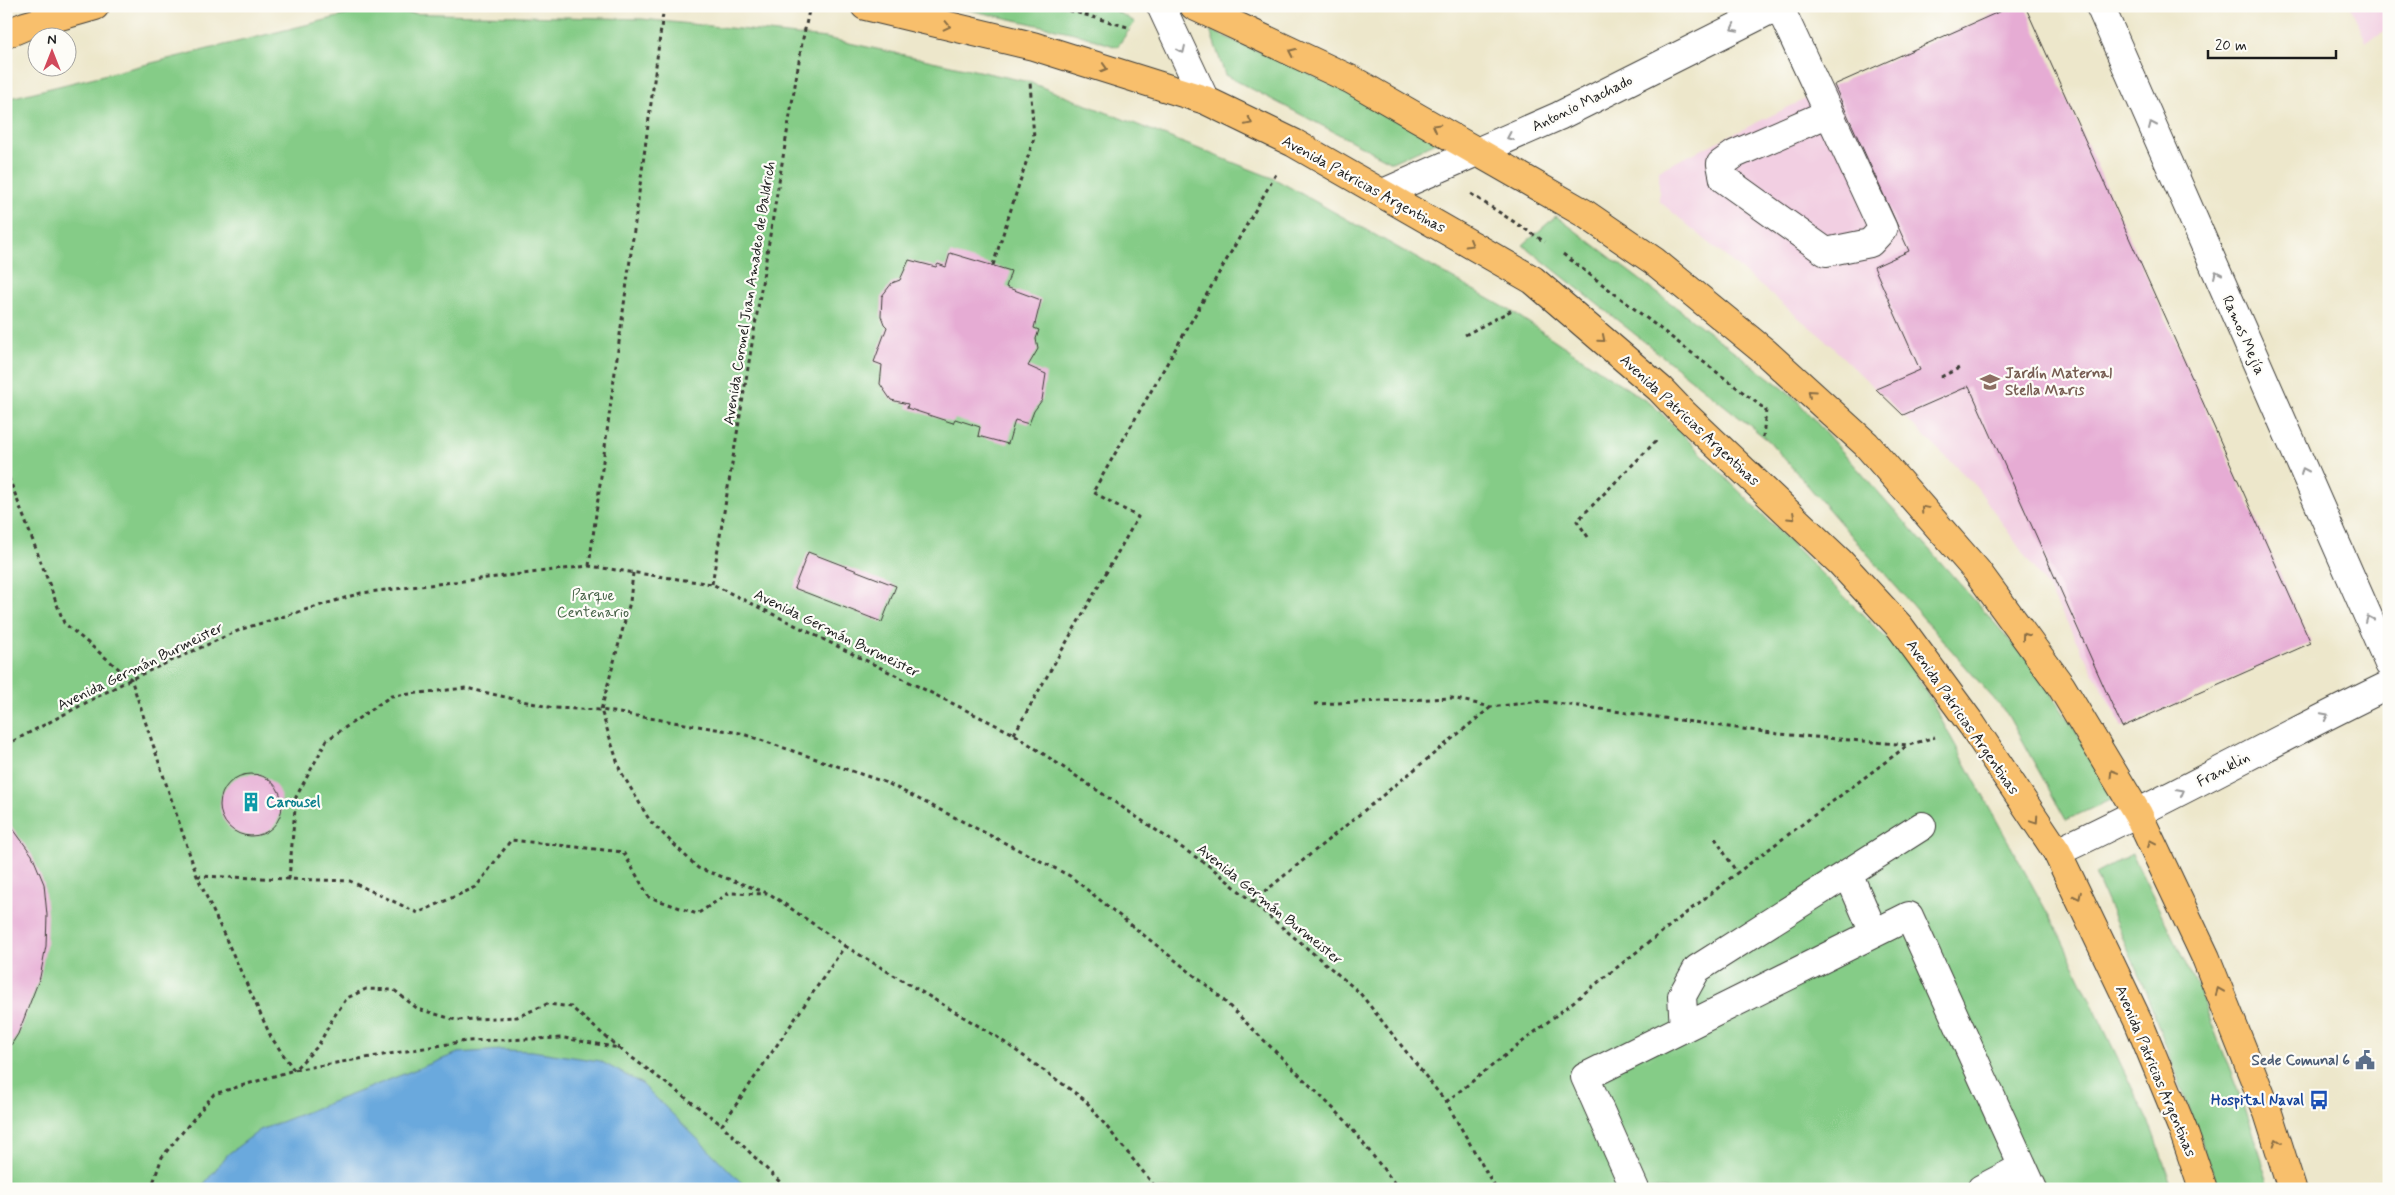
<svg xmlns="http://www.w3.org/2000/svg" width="2395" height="1195" font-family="Mynerve,sans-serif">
  <rect width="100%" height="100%" fill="#fdfcf7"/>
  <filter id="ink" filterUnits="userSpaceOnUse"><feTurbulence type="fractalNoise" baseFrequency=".02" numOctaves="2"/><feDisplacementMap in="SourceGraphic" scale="10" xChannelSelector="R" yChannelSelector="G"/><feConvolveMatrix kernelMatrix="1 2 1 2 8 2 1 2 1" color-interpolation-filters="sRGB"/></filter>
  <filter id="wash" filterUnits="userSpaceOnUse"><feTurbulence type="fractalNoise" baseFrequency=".0096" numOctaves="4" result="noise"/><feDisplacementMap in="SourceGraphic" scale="20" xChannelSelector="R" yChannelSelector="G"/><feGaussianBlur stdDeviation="1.12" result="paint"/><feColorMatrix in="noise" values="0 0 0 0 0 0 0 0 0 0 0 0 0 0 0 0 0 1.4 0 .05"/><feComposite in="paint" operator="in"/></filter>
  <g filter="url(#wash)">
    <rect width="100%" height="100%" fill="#ede7cb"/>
    <path fill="#f2cfe2" d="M2012 6 2122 727 2051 593 1976 486 1823 338 1659 201V170L1834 85Z
      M2350 6H2389V29L2366 41Z"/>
    <path fill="#85cc87" stroke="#507452" d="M951 6H1107L1135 22 1117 47 1074 33Z
      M358 12 642 19 826 38 1029 82 1275 179 1511 311 1655 407 1909 661 2059 934 2152 1130 2173 1189H6V99Z
      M1210 30 1450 136 1392 162 1225 75Z
      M1556 216 1793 396 2031 664 2119 796 2066 820 2007 714 1769 441 1523 245Z
      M2132 854 2200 993 2243 1104 2270 1189H2219L2142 982 2095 874Z"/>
    <path fill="#6ba9dd" stroke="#44627c" d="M503 1050 532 1051 600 1061 642 1084 748 1189H200L228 1154 260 1130 458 1053Z"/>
    <g id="blocks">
      <path fill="#e6acd4" d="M2012 6H2025L2311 643 2122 727 1969 386 1903 415 1876 389 1920 370 1874 267 1909 251 1834 85Z
        M950 253 1011 271 1006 287 1041 300 1034 328 1039 330 1036 339 1038 349 1028 366 1046 374 1042 400 1034 411 1029 424 1015 420 1008 444 978 436 980 427 955 419 953 423 907 408 908 404 891 400 880 384 882 365 874 362 887 327 884 324 881 316 882 296 892 283 900 280 909 260 936 267 938 264 946 267Z
        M808 552 896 586 882 622 794 588Z
        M220 805a31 31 0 1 1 62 0a31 31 0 1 1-62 0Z
        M6 819 32 855 44 884 47 915 46 946 40 977 18 1034 6 1053Z"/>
    </g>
  </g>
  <g filter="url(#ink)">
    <use href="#blocks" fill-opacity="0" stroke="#3b3a36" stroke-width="1"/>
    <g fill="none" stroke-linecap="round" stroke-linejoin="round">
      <defs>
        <path id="minor" d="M1161 6 1205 100
          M1779 6 1883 229 1870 243 1826 252 1724 179 1721 164 1735 154 1829 113
          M2100 6 2389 664
          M1383 193 1559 116 1778 6
          M2057 852C2169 800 2277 739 2389 685
          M1848 873 1874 933
          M1684 1028 1682 996 1697 969 1922 826
          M1635 1189 1585 1077 1909 916 2033 1189
          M1981 1189 2023 1167"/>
        <path id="major" d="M865 6 1033 46 1205 100 1294 143 1533 280 1660 389 1683 413 1840 562 1900 627 1972 725 2057 852 2139 1023 2183 1130 2203 1189
          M1194 6 1352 80 1584 213 1654 261 1765 352 1866 444 1977 571 2061 686 2138 814 2206 958 2268 1113 2292 1189
          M6 34 25 26 95 6"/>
      </defs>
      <use href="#minor" stroke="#3b3a36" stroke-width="30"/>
      <use href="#major" stroke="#3b3a36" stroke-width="30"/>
      <path stroke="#3b3a36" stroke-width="3" stroke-dasharray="4 4" stroke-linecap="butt" d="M1054 6 1131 28
        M1471 194 1545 242
        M1563 254 1766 410 1763 437
        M993 265 1034 138 1030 82
        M1465 335 1512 310
        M1941 377 1961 367
        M6 470 64 623 131 679 197 876 271 1037 294 1070 318 1046 333 1018 347 998 366 989 394 990 418 1009 456 1020 517 1017 547 1004 571 1007 619 1048
        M1588 537 1577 521 1658 439
        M589 566 664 6
        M633 573 630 602 601 710 620 770 650 821 698 868 770 894 845 946 722 1125 787 1189
        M712 584 802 43 810 6
        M1314 704 1452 698 1491 707 1542 701 1779 734 1909 745 1935 737
        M1014 734 1138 517 1093 492 1276 174
        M6 745 131 679 242 629 361 593 589 566 712 584 1014 734 1212 868 1359 992 1446 1102 1496 1189
        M1715 838 1737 873 1908 745
        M197 876 350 881 418 913 476 887 511 840 623 852 649 897 697 914 729 893 767 894
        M289 879 296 797 327 740 391 696 466 688 553 708 601 710 740 733 887 783 1070 876 1215 992 1345 1120 1399 1189
        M1252 902 1491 707
        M845 946 997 1037 1085 1100 1157 1189
        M1446 1102 1737 873
        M151 1189 162 1157 214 1094 294 1070 466 1041 564 1038 619 1048 722 1125"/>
      <use href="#minor" stroke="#fff" stroke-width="28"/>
      <use href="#major" stroke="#f8bf6c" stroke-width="28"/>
    </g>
    <defs><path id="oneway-chevron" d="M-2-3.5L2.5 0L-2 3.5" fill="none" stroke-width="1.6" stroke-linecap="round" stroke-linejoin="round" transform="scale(1.25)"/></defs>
    <g stroke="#8a6e44">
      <use href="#oneway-chevron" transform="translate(947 26) rotate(13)"/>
      <use href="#oneway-chevron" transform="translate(1292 52) rotate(-155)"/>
      <use href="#oneway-chevron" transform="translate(1104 68) rotate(17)"/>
      <use href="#oneway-chevron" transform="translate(1249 122) rotate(26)"/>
      <use href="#oneway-chevron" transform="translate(1436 127) rotate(-151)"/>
      <use href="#oneway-chevron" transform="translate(1470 244) rotate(30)"/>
      <use href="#oneway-chevron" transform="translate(1602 339) rotate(40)"/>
      <use href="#oneway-chevron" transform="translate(1811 393) rotate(-138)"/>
      <use href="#oneway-chevron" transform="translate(1924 509) rotate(-130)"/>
      <use href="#oneway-chevron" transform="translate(1792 517) rotate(43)"/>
      <use href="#oneway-chevron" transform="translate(2025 636) rotate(-126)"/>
      <use href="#oneway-chevron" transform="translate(2113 773) rotate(-121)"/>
      <use href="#oneway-chevron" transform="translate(2035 820) rotate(56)"/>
      <use href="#oneway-chevron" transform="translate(2151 843) rotate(-115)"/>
      <use href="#oneway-chevron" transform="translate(2078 896) rotate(64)"/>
      <use href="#oneway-chevron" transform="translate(2219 991) rotate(-112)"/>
      <use href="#oneway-chevron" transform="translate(2277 1142) rotate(-108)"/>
    </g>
    <g stroke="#999">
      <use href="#oneway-chevron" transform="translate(1734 28) rotate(153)"/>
      <use href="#oneway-chevron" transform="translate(1182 50) rotate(65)"/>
      <use href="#oneway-chevron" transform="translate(2152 125) rotate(-114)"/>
      <use href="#oneway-chevron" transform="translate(1510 137) rotate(156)"/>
      <use href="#oneway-chevron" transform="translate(2217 274) rotate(-114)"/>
      <use href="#oneway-chevron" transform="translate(2304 471) rotate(-114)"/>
      <use href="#oneway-chevron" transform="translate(2369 619) rotate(-114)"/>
      <use href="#oneway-chevron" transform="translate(2325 716) rotate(-27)"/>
      <use href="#oneway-chevron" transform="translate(2181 792) rotate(-28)"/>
    </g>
  </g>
  <defs>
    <symbol id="school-bare" viewBox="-9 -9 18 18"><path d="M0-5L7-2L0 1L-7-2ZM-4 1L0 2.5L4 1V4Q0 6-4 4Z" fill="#8d6e63" stroke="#fdfcf7" stroke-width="2.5" paint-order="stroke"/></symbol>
    <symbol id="building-bare" viewBox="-9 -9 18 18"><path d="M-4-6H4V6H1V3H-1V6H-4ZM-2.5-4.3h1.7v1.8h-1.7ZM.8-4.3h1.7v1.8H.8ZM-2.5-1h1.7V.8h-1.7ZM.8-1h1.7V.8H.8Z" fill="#0f9aa8" stroke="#fdfcf7" stroke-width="2.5" paint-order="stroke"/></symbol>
    <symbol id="civic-bare" viewBox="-9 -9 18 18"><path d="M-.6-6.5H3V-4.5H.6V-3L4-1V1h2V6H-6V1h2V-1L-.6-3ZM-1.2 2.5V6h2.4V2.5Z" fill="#5c6f8a" stroke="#fdfcf7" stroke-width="2.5" paint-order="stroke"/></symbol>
    <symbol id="bus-bare" viewBox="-9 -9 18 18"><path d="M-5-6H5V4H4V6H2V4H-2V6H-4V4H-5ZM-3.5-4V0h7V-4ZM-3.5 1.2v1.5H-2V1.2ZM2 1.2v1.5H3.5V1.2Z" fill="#1a4fb4" stroke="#fdfcf7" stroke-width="2.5" paint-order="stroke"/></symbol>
  </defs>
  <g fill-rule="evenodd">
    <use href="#school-bare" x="1976" y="368" width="28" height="28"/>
    <use href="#building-bare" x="237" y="788" width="28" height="28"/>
    <use href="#civic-bare" x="2351" y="1046" width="28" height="28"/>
    <use href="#bus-bare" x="2305" y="1086" width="28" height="28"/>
  </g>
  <g text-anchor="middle" stroke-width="4.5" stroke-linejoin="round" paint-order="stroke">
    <g font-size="15" fill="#1c1c1c" stroke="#fdfcf7">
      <text transform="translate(1582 103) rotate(-26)" y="5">Antonio Machado</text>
      <text transform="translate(1364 184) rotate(29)" y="5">Avenida Patricias Argentinas</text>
      <text transform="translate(749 293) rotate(-81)" y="5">Avenida Coronel Juan Amadeo de Baldrich</text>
      <text transform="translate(2244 335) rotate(66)" y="5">Ramos Mejía</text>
      <text transform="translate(1690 420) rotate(43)" y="5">Avenida Patricias Argentinas</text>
      <text transform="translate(837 633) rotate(26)" y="5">Avenida Germán Burmeister</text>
      <text transform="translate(140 666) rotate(-26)" y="5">Avenida Germán Burmeister</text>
      <text transform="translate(1963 717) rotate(55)" y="5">Avenida Patricias Argentinas</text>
      <text transform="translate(2223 769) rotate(-28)" y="5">Franklin</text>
      <text transform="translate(1270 904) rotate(39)" y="5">Avenida Germán Burmeister</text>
      <text transform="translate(2156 1071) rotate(67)" y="5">Avenida Patricias Argentinas</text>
    </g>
    <g font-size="15" font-weight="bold" fill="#785e54" stroke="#fdfcf7" text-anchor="start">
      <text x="2005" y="378">Jardín Maternal<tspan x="2005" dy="17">Stella Maris</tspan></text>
    </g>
    <g font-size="15" fill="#466247" stroke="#fdfcf7">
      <text x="593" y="600">Parque<tspan x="593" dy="17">Centenario</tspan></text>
    </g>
    <g font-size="15" font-weight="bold" fill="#0d838f" stroke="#fdfcf7" text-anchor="start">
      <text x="266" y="807">Carousel</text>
    </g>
    <g font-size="15" font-weight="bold" fill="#4e5e75" stroke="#fdfcf7" text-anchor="end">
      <text x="2350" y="1065">Sede Comunal 6</text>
    </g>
    <g font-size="15" font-weight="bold" fill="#164399" stroke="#fdfcf7" text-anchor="end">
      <text x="2304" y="1105">Hospital Naval</text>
    </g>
  </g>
  <rect width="2395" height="1195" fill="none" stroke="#fdfcf7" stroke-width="25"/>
  <g transform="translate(52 52)"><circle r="24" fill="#fdfcf7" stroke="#a3a29f"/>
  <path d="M0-4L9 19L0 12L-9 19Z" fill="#d1495b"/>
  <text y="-8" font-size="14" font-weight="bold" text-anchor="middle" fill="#1c1c1c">N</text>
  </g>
  <path d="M2208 50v8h128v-8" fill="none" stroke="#1c1c1c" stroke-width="2.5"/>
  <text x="2215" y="50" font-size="15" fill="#1c1c1c" stroke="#fdfcf7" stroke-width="4" paint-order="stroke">20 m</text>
</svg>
